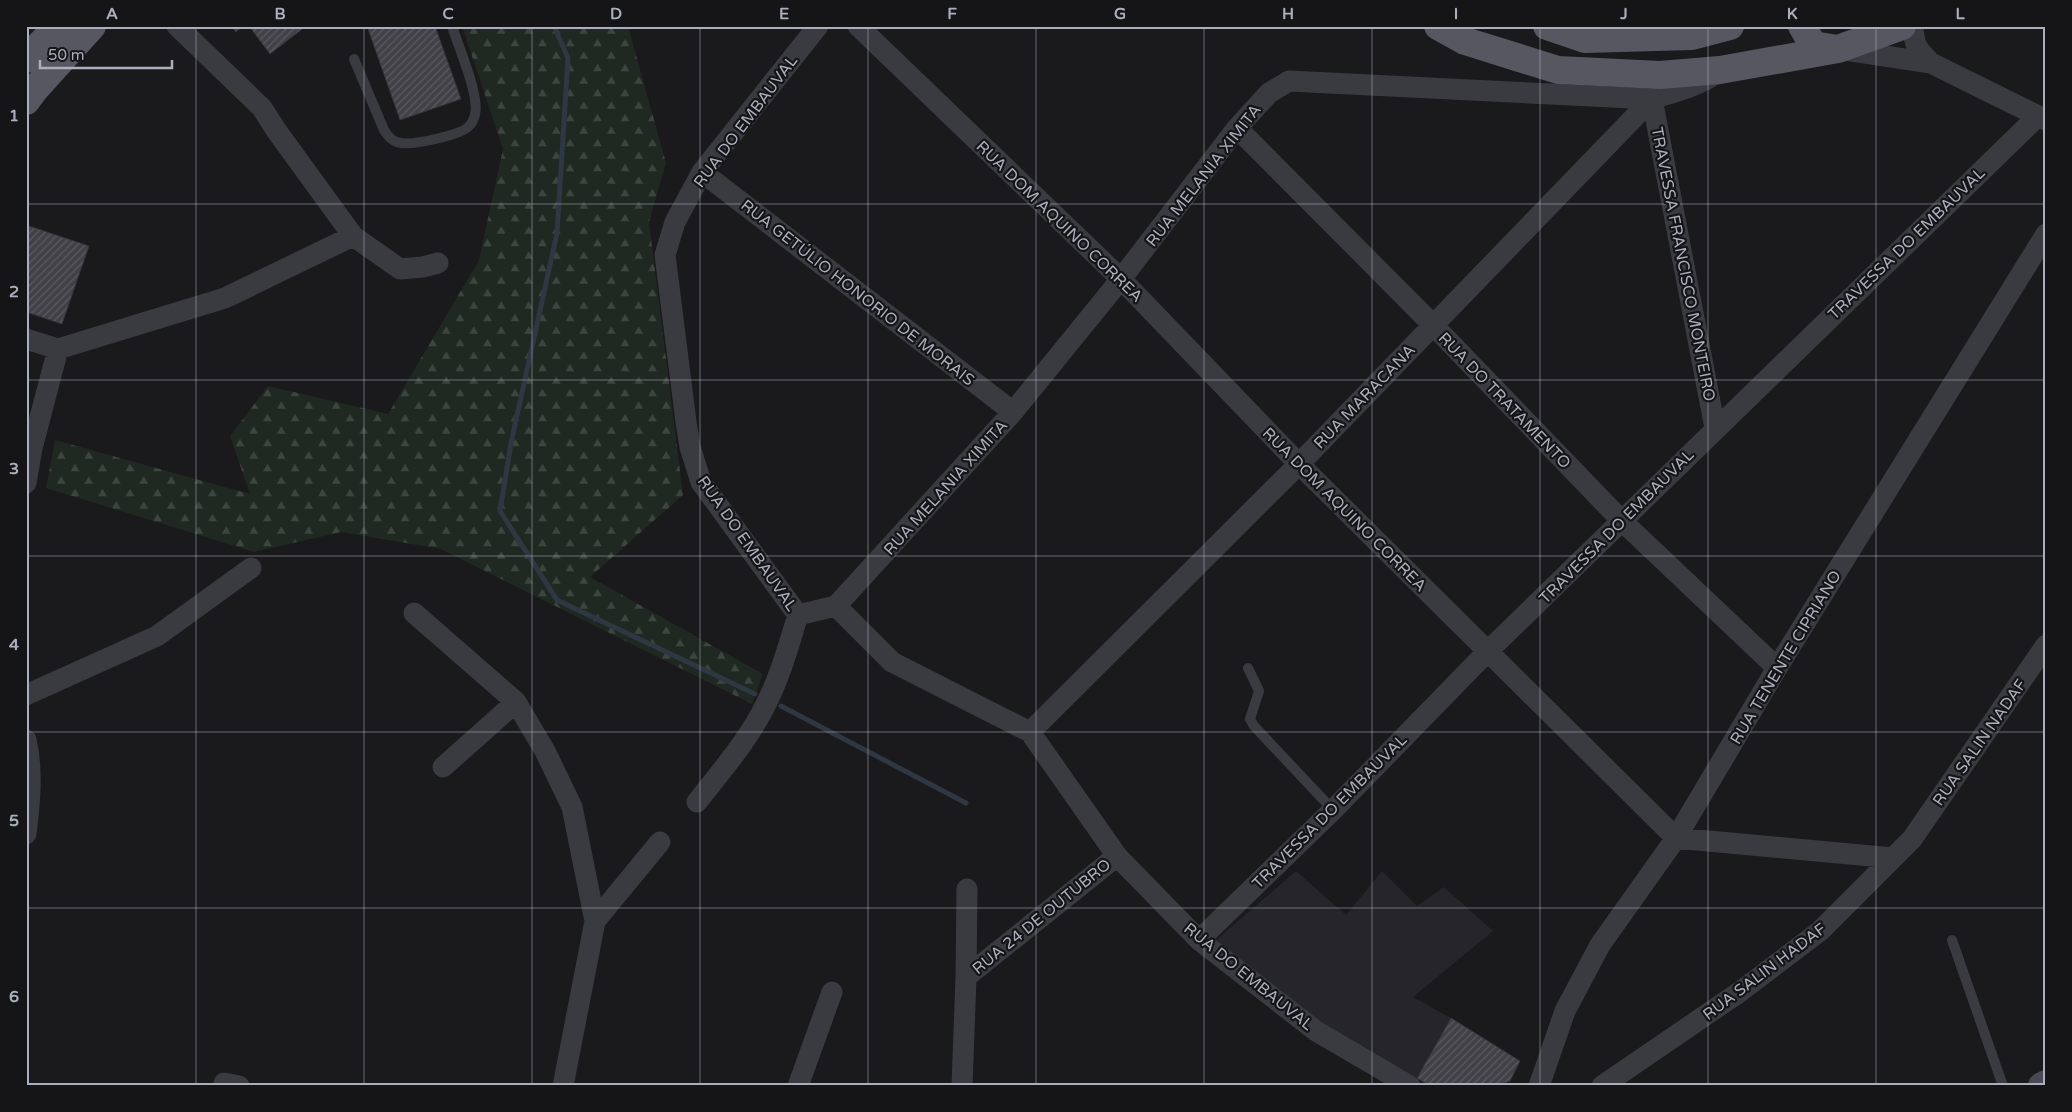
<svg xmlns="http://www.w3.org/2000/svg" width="2072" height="1112" font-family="'Varela Round',sans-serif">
  <defs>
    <pattern id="forest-firs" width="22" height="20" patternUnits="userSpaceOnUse" patternTransform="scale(1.25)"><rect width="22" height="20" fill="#1f2821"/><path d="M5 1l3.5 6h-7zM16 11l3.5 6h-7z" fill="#3d453f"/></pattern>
    <pattern id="building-hatch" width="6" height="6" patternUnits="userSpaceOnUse" patternTransform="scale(1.25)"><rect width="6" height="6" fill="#414147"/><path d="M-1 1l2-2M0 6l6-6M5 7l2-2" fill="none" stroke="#5a5a60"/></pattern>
  </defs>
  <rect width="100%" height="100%" fill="#1a191c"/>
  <path fill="#262529" d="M1296 871 1346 915 1382 871 1417 906 1444 887 1493 931 1413 997 1451 1018 1417 1078 1320 1022 1216 940Z"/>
  <path fill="url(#forest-firs)" d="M462 26H628L666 163 649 222 683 495 590 577 763 674 752 704 441 549 341 532 254 552 46 488 55 440 250 494 230 436 268 386 388 414 479 260 503 149Z"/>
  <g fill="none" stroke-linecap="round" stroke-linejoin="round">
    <path stroke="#2e3742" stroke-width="5" d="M554 26 568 58 557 233 511 443 500 511 557 600 755 694
      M781 706 966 803"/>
  </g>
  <path fill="url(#building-hatch)" stroke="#343338" d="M231 26H243L236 32Z
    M249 26H306L270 54Z
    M367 26H435L461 99 400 120Z
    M26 225 89 246 62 324 26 312Z
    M1451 1018 1520 1061 1510 1081 1495 1086H1430L1417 1078Z"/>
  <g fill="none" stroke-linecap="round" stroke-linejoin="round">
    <path stroke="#3a3b41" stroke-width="10" d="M354 59 384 130C388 136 392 142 401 143 414 145 463 135 470 125 472 123 475 117 475 114 480 96 458 46 452 26
      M1248 668 1259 691 1250 719 1254 726 1333 810
      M1952 940 2003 1086"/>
    <path stroke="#3a3b41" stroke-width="21" d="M177 26 262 108 276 130 353 236 400 269 423 267 438 263
      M818 26 702 172 675 222 665 255 686 422 690 447 701 482 798 615 836 606
      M858 26 1121 279 1299 464 1676 838 1893 858
      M1913 26C1914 46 1917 49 1931 63
      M1838 49 1931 63 2046 120
      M1652 99 1715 428
      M1237 128 1433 325 1622 521 1777 668
      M702 172 1013 412
      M26 339 58 349 225 298 353 236
      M26 483 32 448 58 349
      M836 606 1013 412 1121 279 1237 128 1269 93 1289 81 1652 99C1674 92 1696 87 1715 74
      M836 606 892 662 1030 732 1117 856 1199 940 1316 1031 1410 1086
      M414 613 516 702 545 751 572 807 595 921
      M26 695 157 636 251 568
      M1030 732 1299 464 1652 99
      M26 740C33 770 30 803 26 834
      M443 767 516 702
      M697 802C722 770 750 738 767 702 781 674 789 644 798 615
      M1199 940 1333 810 1488 651 2038 116
      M966 977 1117 856
      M224 1083 239 1086
      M563 1086 595 921 660 842
      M798 1086 832 992
      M962 1086 966 977 967 889
      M1539 1086 1565 1011 1600 945 1676 838 1777 668 2046 234
      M1602 1086 1741 991 1820 931 1912 839 2046 645"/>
    <path stroke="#484952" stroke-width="28" d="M2042 1086 2046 1084"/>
    <path stroke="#565761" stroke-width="28" d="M1438 26 1465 41 1558 70 1660 75 1720 70 1838 49 1902 26
      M1547 26 1585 39 1692 36 1730 26
      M1802 26 1813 45 1838 49
      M26 59 58 26
      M26 101 35 89 92 26"/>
  </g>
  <path fill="none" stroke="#abafbd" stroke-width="1" stroke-opacity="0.55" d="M196 26V1086M364 26V1086M532 26V1086M700 26V1086M868 26V1086M1036 26V1086M1204 26V1086M1372 26V1086M1540 26V1086M1708 26V1086M1876 26V1086M26 204H2046M26 380H2046M26 556H2046M26 732H2046M26 908H2046"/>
  <g text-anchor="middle" stroke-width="4.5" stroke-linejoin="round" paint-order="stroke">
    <g font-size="16" fill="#abafbd" stroke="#151417">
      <text transform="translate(745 121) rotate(-53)" y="6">RUA DO EMBAUVAL</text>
      <text transform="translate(1203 175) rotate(-52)" y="6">RUA MELANIA XIMITA</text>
      <text transform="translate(1060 221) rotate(44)" y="6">RUA DOM AQUINO CORREA</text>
      <text transform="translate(1906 243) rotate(-44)" y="6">TRAVESSA DO EMBAUVAL</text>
      <text transform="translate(1684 264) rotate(79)" y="6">TRAVESSA FRANCISCO MONTEIRO</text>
      <text transform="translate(858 292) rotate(38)" y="6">RUA GETÚLIO HONORIO DE MORAIS</text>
      <text transform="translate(1364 396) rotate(-46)" y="6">RUA MARACANA</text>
      <text transform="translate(1505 400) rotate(46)" y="6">RUA DO TRATAMENTO</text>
      <text transform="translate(945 487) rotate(-48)" y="6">RUA MELANIA XIMITA</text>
      <text transform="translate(1345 509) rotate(45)" y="6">RUA DOM AQUINO CORREA</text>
      <text transform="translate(1616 526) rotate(-45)" y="6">TRAVESSA DO EMBAUVAL</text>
      <text transform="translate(748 543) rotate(55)" y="6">RUA DO EMBAUVAL</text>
      <text transform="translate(1785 657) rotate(-59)" y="6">RUA TENENTE CIPRIANO</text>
      <text transform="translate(1979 742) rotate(-55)" y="6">RUA SALIN NADAF</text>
      <text transform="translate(1329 811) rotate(-45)" y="6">TRAVESSA DO EMBAUVAL</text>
      <text transform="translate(1041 916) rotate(-39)" y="6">RUA 24 DE OUTUBRO</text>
      <text transform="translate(1764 971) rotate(-37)" y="6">RUA SALIN HADAF</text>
      <text transform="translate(1249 976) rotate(39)" y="6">RUA DO EMBAUVAL</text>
    </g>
  </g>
  <rect width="2072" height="1112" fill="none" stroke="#151417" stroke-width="55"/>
  <path d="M40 60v8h132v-8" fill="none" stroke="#abafbd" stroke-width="2.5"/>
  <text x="48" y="60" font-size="15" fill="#abafbd" stroke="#151417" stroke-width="4" paint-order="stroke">50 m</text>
  <rect x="28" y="28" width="2016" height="1056" fill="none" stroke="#abafbd" stroke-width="2"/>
  <g font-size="16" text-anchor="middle" font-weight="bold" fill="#abafbd">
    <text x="112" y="19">A</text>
    <text x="280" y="19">B</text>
    <text x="448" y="19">C</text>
    <text x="616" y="19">D</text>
    <text x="784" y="19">E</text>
    <text x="952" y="19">F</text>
    <text x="1120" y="19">G</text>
    <text x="1288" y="19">H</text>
    <text x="1456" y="19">I</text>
    <text x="1624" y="19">J</text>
    <text x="1792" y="19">K</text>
    <text x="1960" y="19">L</text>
    <text x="14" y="121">1</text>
    <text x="14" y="297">2</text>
    <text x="14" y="474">3</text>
    <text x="14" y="650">4</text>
    <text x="14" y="826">5</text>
    <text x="14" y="1002">6</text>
  </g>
</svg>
